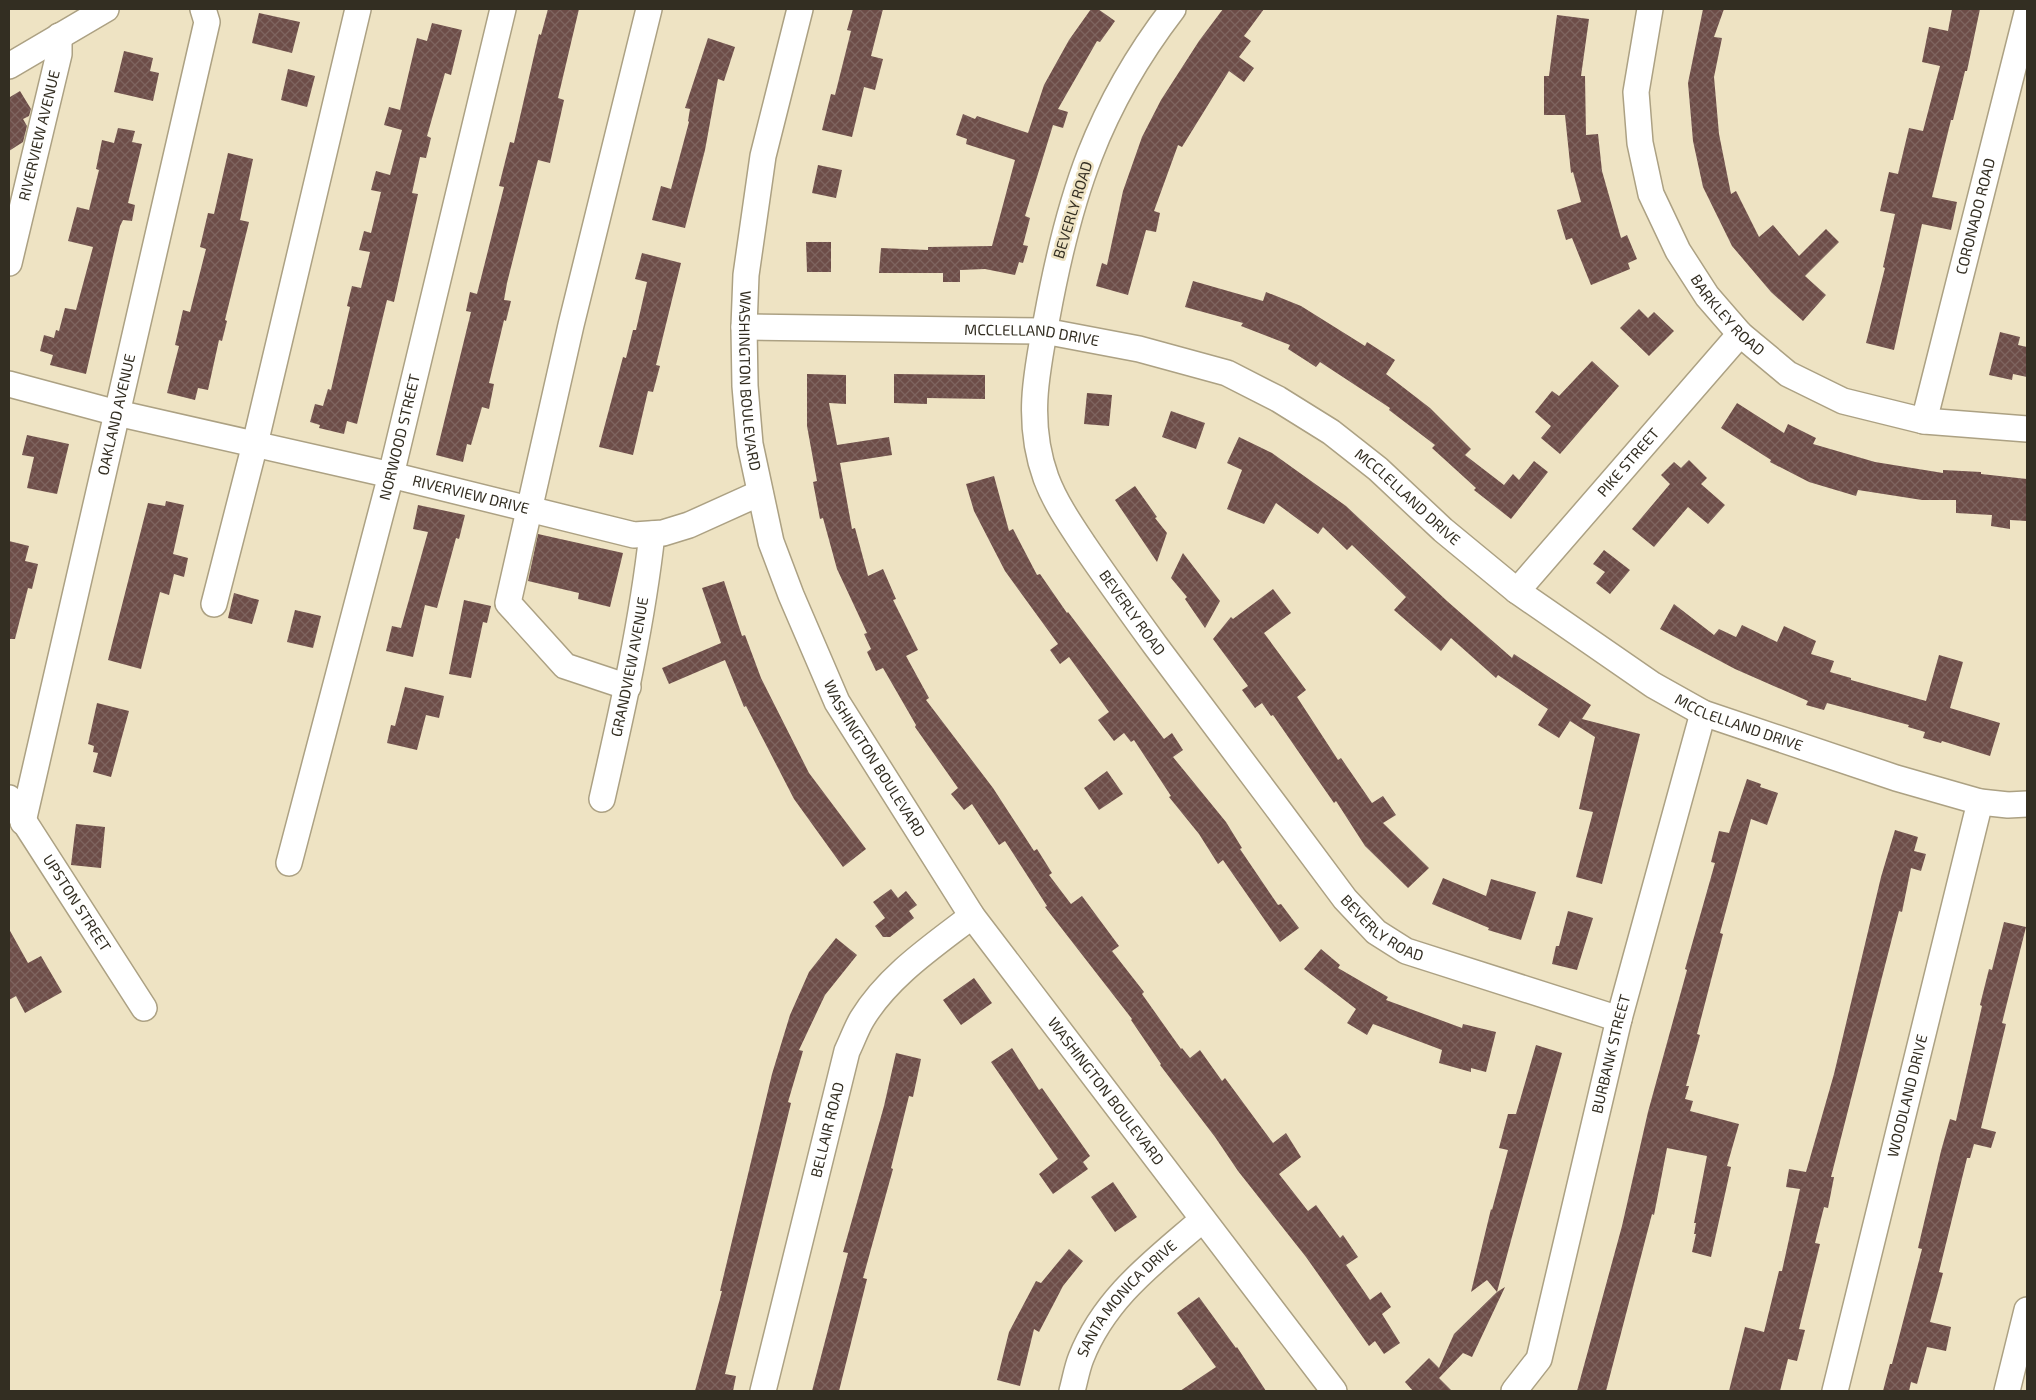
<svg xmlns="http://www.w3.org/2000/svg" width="2036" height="1400" font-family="'Exo 2',sans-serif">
  <defs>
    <pattern id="building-cross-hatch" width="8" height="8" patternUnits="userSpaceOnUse" patternTransform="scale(1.25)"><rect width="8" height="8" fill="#6d4d48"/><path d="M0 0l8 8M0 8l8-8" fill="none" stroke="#7e645f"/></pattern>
  </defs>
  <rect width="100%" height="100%" fill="#eee3c3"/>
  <path fill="url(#building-cross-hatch)" d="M548 9H579L558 98 564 100 550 163 538 160 507 283 504 300 511 301 506 321 504 320 489 383 494 384 489 409 482 407 471 445 467 444 463 462 436 455 471 312 466 311 470 292 477 294 504 187 499 186 510 142 514 143 539 34 541 35Z
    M853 9H883L871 56 883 59 875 90 864 87 852 137 822 130 831 94 835 95 851 31 847 30Z
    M1091 9H1098L1115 21 1100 42 1097 41 1058 109 1068 112 1063 128 1053 125 1025 216 1030 218 1023 245 1028 246 1023 263 1019 262 1015 275 985 269 960 270V282H943V273H879L881 248 928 250V247L992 246 1015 160 966 144 967 139 956 135 963 114 975 119 977 116 1028 133 1044 85 1069 40Z
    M1223 9H1264L1244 36 1251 41 1239 57 1254 68 1244 82 1229 71 1182 147 1178 145 1154 211 1160 213 1156 232 1146 230 1128 295 1096 286 1102 263 1107 265 1123 191 1142 137 1161 100 1199 41Z
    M1703 9H1724L1714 37 1722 38 1714 77 1719 134 1731 194 1736 191 1759 237 1773 225 1799 256 1826 229 1839 242 1805 276 1826 295 1803 321 1771 292 1732 246 1703 187 1693 141 1688 83Z
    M1952 9H1980L1967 71H1965L1953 120H1951L1932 197 1957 202 1951 230 1922 224 1894 350 1866 343 1885 268 1883 267 1895 214 1880 211 1889 172 1898 174 1909 128 1923 131 1940 66 1922 62 1929 27 1948 31Z
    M259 13 300 22 292 53 252 43Z
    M1557 15 1589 19 1581 76H1585L1586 135 1598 134 1602 171 1621 238 1627 235 1637 259 1628 263 1630 269 1591 285 1572 238 1566 240 1557 210 1581 202 1573 172 1571 173 1565 115H1544V76H1549Z
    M432 23 462 30 451 75 445 73 427 136 431 138 426 158 420 157 412 193 418 194 394 302 387 300 357 424 347 421 344 434 319 428 320 425 310 422 315 404 323 406 328 389 331 390 350 307 347 306 352 286 361 288 370 252 359 250 364 231 371 233 381 192 371 190 376 171 390 175 402 130 384 125 389 107 400 110 417 38 427 41Z
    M708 38 735 47 724 81 718 79 705 150 685 228 652 220 661 186 671 189 689 122 688 121 690 109 685 108Z
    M124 51 153 58 150 71 159 73 153 101 114 92Z
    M288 69 315 76 307 107 281 100Z
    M20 91 31 109 29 116 23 119 27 126 23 142 9 151V95L10 97Z
    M118 128 135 131 132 142 142 144 128 203 135 205 132 221 123 220 120 226 86 374 50 365 53 355 40 351 44 335 54 338 56 330 59 331 65 308 76 310 93 247 68 241 77 207 89 210 99 170 96 169 102 140 114 143Z
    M228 153 253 159 240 220 249 222 225 320 227 321 222 341 219 340 208 390 198 388 195 400 167 393 179 346 175 345 183 310 190 312 206 249 200 247 208 213 214 214Z
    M818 165 842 170 836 198 812 193Z
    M806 242H831V272H807Z
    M642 253 681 263 656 365 660 366 653 392 648 391 633 455 599 447 623 357 626 358 633 330H636L647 282 635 279Z
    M1193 281 1263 301 1266 292 1301 306 1365 346 1367 342 1395 360 1386 374 1430 408 1471 449 1465 455 1504 485 1513 474 1519 480 1534 461 1548 472 1511 519 1474 490 1476 488 1432 448 1435 445 1389 410 1390 408 1320 362 1316 367 1288 349 1290 345 1241 326 1243 323 1185 307Z
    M1639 309 1648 318 1654 312 1674 331 1649 356 1620 328Z
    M2000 332 2020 337 2018 345 2027 347V377L2013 374 2012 380 1989 375Z
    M1592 361 1619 386 1560 454 1541 438 1551 426 1535 412 1552 391 1559 396Z
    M807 374 846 375V404L829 403 837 445 889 437 892 455 840 463 852 529 855 528 868 576 883 569 896 599 893 600 918 650 906 656 929 698 926 700 993 788 1034 851 1037 849 1052 873 1049 875 1071 904 1082 896 1119 946 1112 951 1144 992 1142 994 1181 1049 1182 1048 1190 1058 1200 1050 1222 1081 1225 1078 1273 1143 1286 1133 1301 1157 1279 1174 1308 1211 1316 1205 1340 1238 1343 1235 1358 1257 1346 1265 1370 1300 1381 1292 1391 1307 1382 1314 1400 1343 1384 1354 1375 1341 1369 1346 1306 1257 1238 1171 1215 1137 1160 1065 1161 1064 1131 1020 1132 1019 1045 907 1047 906 1005 841 999 845 972 804 964 810 951 794 958 788 915 727 916 725 883 668 876 671 867 652 871 649 864 634 867 633 837 569 823 518 820 519 813 482 817 481 807 426Z
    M894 374 985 375V399L927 398V404L894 403Z
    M1087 393 1112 395 1109 426 1084 424Z
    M1737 403 1784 433 1788 424 1816 438 1813 444 1875 462 1943 473V470L1981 472V474L2027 479V521L2010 520V529L1991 526 1992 515 1956 513V500H1922L1858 490 1856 496 1809 482 1770 462 1771 460 1721 428Z
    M1171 411 1205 423 1196 449 1162 437Z
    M27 435 69 444 57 494 27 488 34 457 22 455Z
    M1239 437 1272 453 1346 506 1447 601 1512 658 1514 654 1591 705 1582 719 1640 734 1602 884 1576 877 1593 812 1579 809 1595 737 1570 721 1559 738 1538 725 1548 709 1498 675 1496 678 1451 638 1441 651 1394 610 1406 597 1352 545 1347 550 1323 527 1318 534 1276 503 1264 524 1227 509 1242 470 1227 463Z
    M1689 460 1707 478 1701 484 1725 505 1708 524 1688 507 1654 547 1632 529 1670 484 1661 475 1674 462 1681 468Z
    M994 476 1009 531 1013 529 1037 575 1040 574 1067 613 1068 612 1164 739 1172 733 1183 750 1173 757 1226 822 1242 848 1240 849 1278 905 1281 904 1299 928 1280 942 1223 860 1218 864 1199 834 1169 797 1171 796 1134 740 1131 742 1124 733 1114 741 1098 720 1109 712 1069 657 1060 664 1050 650 1058 644 1005 571 974 511 966 484Z
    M1135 486 1157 517 1155 518 1167 533 1157 562 1115 500Z
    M166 501 184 505 173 554 188 558 184 577 174 574 169 595 160 592 141 669 108 660 148 503 165 506Z
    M418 505 465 515 459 539 456 538 437 608 425 605 413 657 386 651 392 626 401 628 428 532 413 529Z
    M538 534 623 553 610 607 578 599 579 593 528 581Z
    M9 541 29 546 25 561 38 564 32 589 28 588 15 639H9Z
    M1604 550 1630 570 1610 594 1596 583 1605 572 1593 564Z
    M1183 553 1220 601 1205 628 1185 599 1187 597 1171 578Z
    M724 581 742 636 745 635 761 678 809 773 866 849 843 867 794 799 746 706 744 707 725 660 669 684 662 668 721 643 702 588Z
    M1273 589 1291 613 1264 633 1306 690 1297 697 1338 760 1341 758 1372 803 1383 796 1396 815 1383 823 1429 868 1408 888 1365 846 1336 801 1334 803 1273 715 1271 716 1262 703 1255 708 1242 690 1248 686 1213 639 1231 617 1233 619Z
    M234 593 259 600 252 624 228 618Z
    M464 600 491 606 487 623 483 622 471 678 449 674Z
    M1674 604 1714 635 1719 629 1736 637 1742 625 1777 642 1784 626 1816 641 1811 654 1834 661 1830 672 1851 678V680L1926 701 1939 655 1963 662 1950 708 2000 723 1990 756 1942 741 1941 743 1923 738 1925 732 1908 727 1909 725 1827 703 1824 710 1806 705 1808 701 1735 669 1660 629Z
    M295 610 321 616 313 648 287 642Z
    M405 687 444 696 439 718 426 715 417 750 387 743 391 725 395 726Z
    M97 703 129 711 111 777 93 772 98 753 93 752 94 746 88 744Z
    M1107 771 1123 794 1099 810 1084 788Z
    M1747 779 1761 784 1760 787 1778 793 1767 825 1751 819 1720 933 1723 934 1697 1034 1700 1035 1686 1086H1689L1685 1099 1693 1101 1690 1111 1739 1124 1727 1166 1731 1167 1711 1257 1692 1252 1696 1234H1694L1696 1223H1694L1707 1156 1667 1148 1654 1215 1652 1214 1606 1391H1577L1622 1226 1648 1112 1687 970 1685 969 1715 863 1711 862 1719 831 1729 833Z
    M76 824 105 827 101 868 71 865Z
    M1895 830 1918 837 1914 851 1926 854 1921 871 1911 868 1902 912 1899 911 1881 981 1831 1177H1834L1828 1208 1824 1207 1815 1243 1820 1244 1799 1329 1805 1330 1797 1361 1788 1359 1780 1391H1729L1745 1327 1764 1332 1779 1271H1782L1800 1189 1786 1187 1789 1169 1806 1172 1834 1074 1881 877Z
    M1443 878 1486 896 1491 879 1536 892 1521 940 1488 930 1489 928 1432 904Z
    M891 889 898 898 906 891 917 905 909 911 914 918 890 937H883L875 926 885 918 873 902Z
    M1568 911 1593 918 1577 970 1552 964 1556 946H1559Z
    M2004 922 2026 927 2002 1023 2006 1024 1981 1128 1996 1132 1991 1148 1974 1144 1970 1158H1967L1939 1272 1943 1273 1930 1322 1951 1327 1946 1351 1927 1347 1917 1384 1911 1382 1909 1391H1883L1890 1364H1892L1922 1249 1918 1248 1941 1151 1950 1119 1956 1121 1982 1006 1980 1005 1989 969 1992 970Z
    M9 929 28 963 41 956 62 992 25 1013 16 996 9 1000Z
    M836 938 857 955 825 995 799 1050 803 1051 788 1102 791 1103 725 1374 736 1376 733 1391H695L722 1291H720L772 1074 790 1015 809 972Z
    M1321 949 1340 965 1338 968 1388 997 1386 1000 1462 1028 1463 1024 1496 1032 1486 1072 1471 1068V1072L1439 1063 1442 1050 1373 1024 1367 1035 1347 1023 1356 1009 1304 969Z
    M974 978 992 1003 961 1025 943 1000Z
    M1536 1045 1562 1053 1497 1292 1505 1287 1472 1357 1463 1353 1439 1378 1452 1391H1413L1405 1382 1429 1358 1439 1368 1454 1334 1497 1292 1487 1280 1471 1292 1491 1209 1492 1210 1508 1150 1499 1148 1508 1114H1516Z
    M1012 1048 1039 1090 1042 1088 1090 1156 1083 1162 1088 1169 1053 1194 1039 1174 1058 1159 991 1062Z
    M896 1053 921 1059 913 1097 909 1096 891 1168 893 1169 863 1278 867 1279 839 1391H812L848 1253 843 1252 884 1106Z
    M1113 1182 1137 1217 1115 1232 1091 1197Z
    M1069 1249 1083 1261 1063 1286 1039 1332 1034 1329 1020 1386 997 1380 1009 1332 1036 1281 1041 1283Z
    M1199 1297 1236 1348 1237 1347 1266 1391H1180L1216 1367 1177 1313Z"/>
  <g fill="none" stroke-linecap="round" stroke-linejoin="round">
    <defs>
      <g id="minor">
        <path id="s1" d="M800 9 763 156 746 275 744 327 745 386 750 444 771 542 791 595 837 702 972 916 1334 1391"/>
        <path id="s2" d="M1173 9C1097 108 1069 197 1047 317 1036 374 1026 423 1046 478 1055 502 1070 524 1084 545 1107 579 1131 612 1155 645 1219 730 1282 814 1345 899L1376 932 1406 951 1619 1019"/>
        <path id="s3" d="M1650 9 1636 92 1640 143 1651 194 1678 251 1707 296 1740 334 1788 374 1843 401 1924 421 2027 429"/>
        <path d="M9 66 106 9"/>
        <path id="s4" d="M9 263 59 54V36"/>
        <path id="s5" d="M744 327 1044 331 1139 349 1227 373 1278 399 1331 432 1378 469 1443 530 1517 591 1653 685 1703 713 1896 778 1980 802 2008 805 2027 804"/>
        <path id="s6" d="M9 384 117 413 391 475 634 535 663 533 689 525 760 493"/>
        <path id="s7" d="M1924 421 2027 13"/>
        <path id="s8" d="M1517 591 1740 334"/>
        <path d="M214 604 255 444 358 9"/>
        <path d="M628 687 565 666 508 603 571 325 649 9"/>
        <path id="s9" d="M9 798 144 1008"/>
        <path id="s10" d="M602 799C622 711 642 624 652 534"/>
        <path id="s11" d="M23 822 207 22 203 9"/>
        <path id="s12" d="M289 863 391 475 503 9"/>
        <path id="s13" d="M763 1391 847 1051C852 1041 856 1029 862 1019 888 976 933 946 972 916"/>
        <path id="s14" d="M1072 1391C1075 1380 1077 1368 1081 1358 1105 1297 1155 1261 1202 1220"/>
        <path id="s15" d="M1514 1391 1539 1359 1619 1019 1703 713"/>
        <path id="s16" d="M1835 1391 1980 802"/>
        <path d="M2007 1391 2027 1310"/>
      </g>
    </defs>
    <use href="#minor" stroke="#aca183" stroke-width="28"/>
    <use href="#minor" stroke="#fff" stroke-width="25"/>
  </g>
  <g text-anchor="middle" stroke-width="5" stroke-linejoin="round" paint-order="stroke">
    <g font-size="15" fill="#332e22" stroke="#eee3c3">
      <text dy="5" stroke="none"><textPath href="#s4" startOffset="131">RIVERVIEW AVENUE</textPath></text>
      <text transform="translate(1073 210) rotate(-73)" y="5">BEVERLY ROAD</text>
      <text dy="5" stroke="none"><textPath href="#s7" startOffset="211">CORONADO ROAD</textPath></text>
      <text dy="5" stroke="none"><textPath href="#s3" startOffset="332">BARKLEY ROAD</textPath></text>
      <text dy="5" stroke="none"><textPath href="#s5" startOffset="288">MCCLELLAND DRIVE</textPath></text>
      <text dy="5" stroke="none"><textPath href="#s1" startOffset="378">WASHINGTON BOULEVARD</textPath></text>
      <text dy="5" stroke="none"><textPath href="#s11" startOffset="418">OAKLAND AVENUE</textPath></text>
      <text dy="5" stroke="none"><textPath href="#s12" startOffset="440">NORWOOD STREET</textPath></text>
      <text dy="5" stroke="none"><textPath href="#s8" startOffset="170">PIKE STREET</textPath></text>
      <text dy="5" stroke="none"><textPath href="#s6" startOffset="475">RIVERVIEW DRIVE</textPath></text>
      <text dy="5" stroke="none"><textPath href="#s5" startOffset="708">MCCLELLAND DRIVE</textPath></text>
      <text dy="5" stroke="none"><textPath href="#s2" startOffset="660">BEVERLY ROAD</textPath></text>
      <text dy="5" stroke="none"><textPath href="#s10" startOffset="135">GRANDVIEW AVENUE</textPath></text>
      <text dy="5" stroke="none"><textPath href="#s5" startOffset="1112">MCCLELLAND DRIVE</textPath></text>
      <text dy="5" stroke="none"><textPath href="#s1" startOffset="782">WASHINGTON BOULEVARD</textPath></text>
      <text dy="5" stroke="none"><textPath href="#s9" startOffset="125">UPSTON STREET</textPath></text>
      <text dy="5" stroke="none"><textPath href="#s2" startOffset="1065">BEVERLY ROAD</textPath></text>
      <text dy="5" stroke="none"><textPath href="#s15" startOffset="354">BURBANK STREET</textPath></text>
      <text dy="5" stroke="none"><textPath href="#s1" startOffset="1188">WASHINGTON BOULEVARD</textPath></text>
      <text dy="5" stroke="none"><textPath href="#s16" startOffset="304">WOODLAND DRIVE</textPath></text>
      <text dy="5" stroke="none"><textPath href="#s13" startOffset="269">BELLAIR ROAD</textPath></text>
      <text dy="5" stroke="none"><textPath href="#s14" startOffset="110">SANTA MONICA DRIVE</textPath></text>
    </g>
  </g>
  <rect width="2036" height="1400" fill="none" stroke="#332e22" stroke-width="20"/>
</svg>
